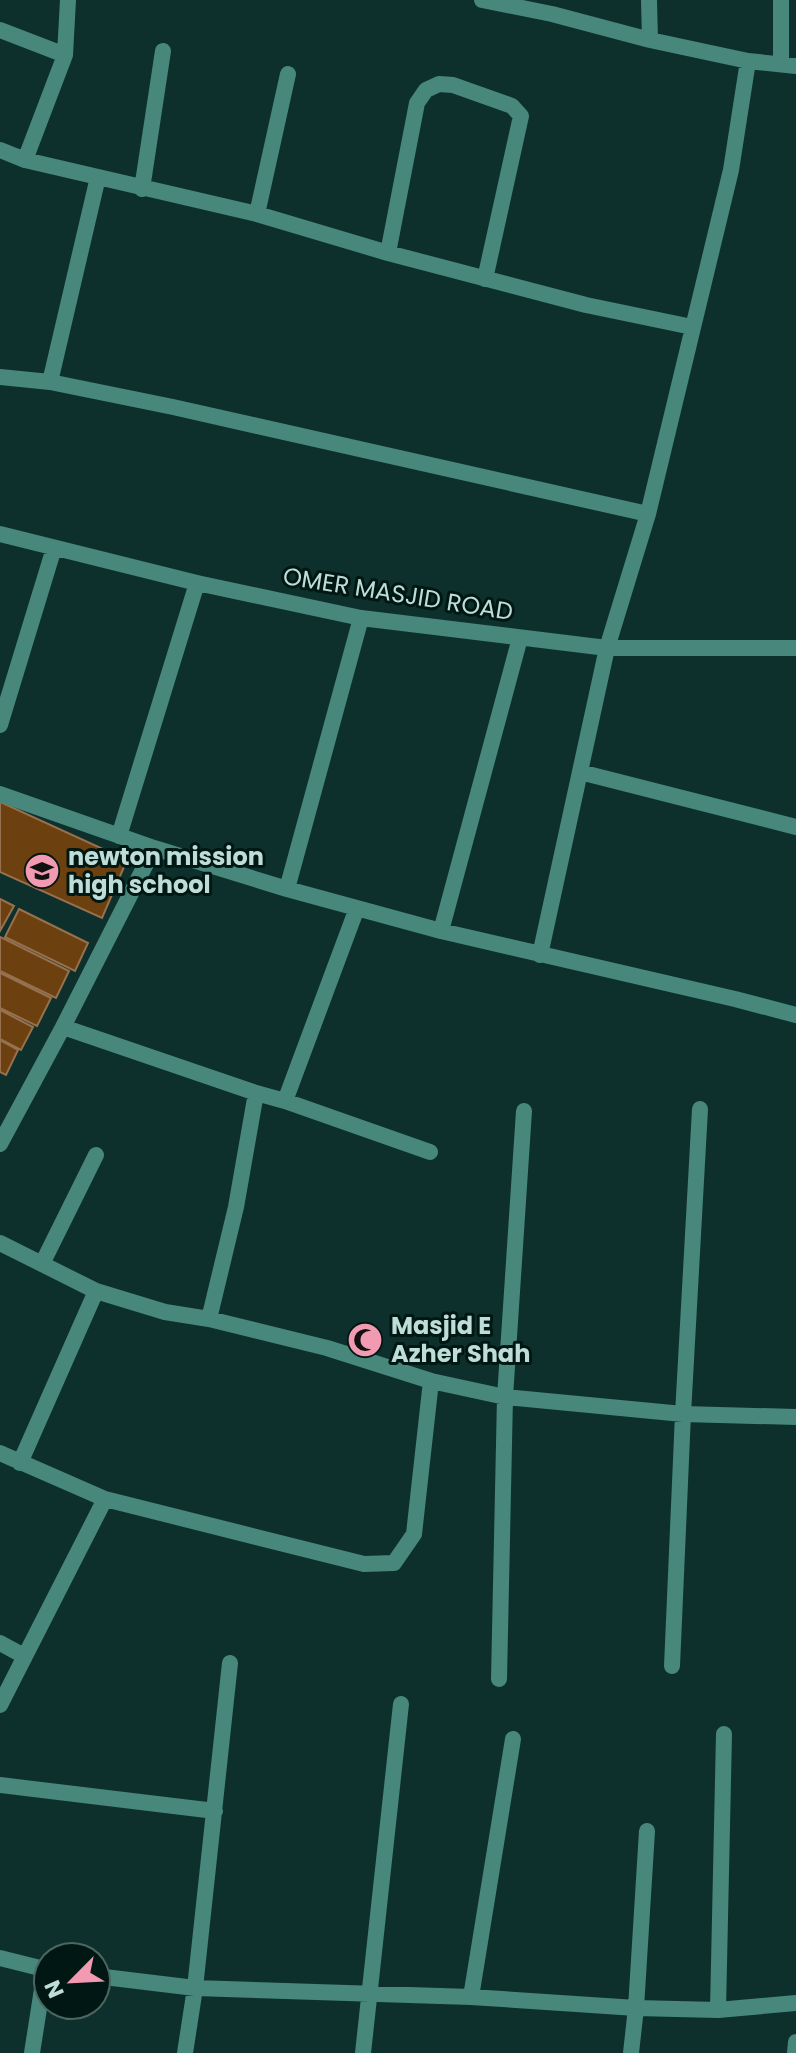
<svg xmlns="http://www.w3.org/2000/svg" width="796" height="2053" font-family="Poppins,sans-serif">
  <rect width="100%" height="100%" fill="#0e302c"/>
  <path fill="#6d400f" stroke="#97714f" stroke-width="2" d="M0 802 127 860 102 918 0 872Z
    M0 899 14 906 0 931Z
    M19 909 88 943 75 971 5 937Z
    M0 937 69 971 56 998 0 971Z
    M0 973 51 998 37 1026 0 1008Z
    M0 1010 33 1027 21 1050 0 1039Z
    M0 1040 18 1050 6 1075 0 1072Z"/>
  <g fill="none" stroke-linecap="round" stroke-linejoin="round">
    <path stroke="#47877c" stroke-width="16" d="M482 0 552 14 650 40 748 61 796 66
      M649 0 650 40
      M0 30 65 55
      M781 63V0
      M0 150 25 160 257 214 388 253 586 305 692 327
      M25 160 65 55 68 0
      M142 189 163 51
      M257 214 288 74
      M388 253 417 103 426 90 439 84 453 85 512 106 521 116 485 279
      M0 377 50 382 173 407 648 514
      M50 382 98 177
      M0 534 197 583 361 618 607 648H796
      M0 725 54 548
      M580 772 796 827
      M0 794 154 848 287 889 441 931 735 999 796 1015
      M119 836 197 583
      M287 889 361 618
      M441 931 520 638
      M540 955 607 648 648 514 731 170 748 61
      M63 1027 154 848
      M256 1093 285 1101 430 1152
      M285 1101 357 908
      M0 1144 63 1027 256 1093 236 1207 209 1319
      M0 1243 96 1291 165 1312 209 1319 327 1348 431 1381 505 1397 683 1414 796 1417
      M42 1264 96 1155
      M0 1453 105 1499 364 1564 394 1563 414 1534 431 1381
      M20 1463 96 1291
      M0 1643 24 1656
      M672 1666 683 1414 700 1109
      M499 1679 505 1397 524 1111
      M0 1705 105 1499
      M0 1785 215 1811
      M0 1958 48 1970
      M96 1976 195 1988 471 1997 636 2008 718 2010 796 2003
      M471 1997 513 1739
      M718 2010 724 1734
      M32 2053 45 1970
      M185 2053 195 1988 230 1663
      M363 2053 401 1704
      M631 2053 636 2008 647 1831
      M795 2053 796 2042"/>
  </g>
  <defs>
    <symbol id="school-disc" viewBox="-11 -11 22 22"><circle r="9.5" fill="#f19ab1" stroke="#001714"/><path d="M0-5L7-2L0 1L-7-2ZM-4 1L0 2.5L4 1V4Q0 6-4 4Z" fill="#111"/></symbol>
    <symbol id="mosque-disc" viewBox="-11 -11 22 22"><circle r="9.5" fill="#f19ab1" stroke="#001714"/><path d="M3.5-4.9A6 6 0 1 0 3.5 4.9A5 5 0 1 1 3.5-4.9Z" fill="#111"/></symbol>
  </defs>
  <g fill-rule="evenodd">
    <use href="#school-disc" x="22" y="851" width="40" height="40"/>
    <use href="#mosque-disc" x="345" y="1320" width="40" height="40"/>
  </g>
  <g text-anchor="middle" stroke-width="6" stroke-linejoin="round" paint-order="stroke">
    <g font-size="24" fill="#beddd7" stroke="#001714">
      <text transform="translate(398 594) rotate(9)" y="8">OMER MASJID ROAD</text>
    </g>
    <g font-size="24" font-weight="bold" fill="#beddd7" stroke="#001714" text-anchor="start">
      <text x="68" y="865">newton mission<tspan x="68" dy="28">high school</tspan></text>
      <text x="391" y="1334">Masjid E<tspan x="391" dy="28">Azher Shah</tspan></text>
    </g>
  </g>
  <g transform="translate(72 1981) rotate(246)"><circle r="38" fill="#001714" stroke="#4c6662" stroke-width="2"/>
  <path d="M0-6L14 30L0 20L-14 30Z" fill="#f19ab1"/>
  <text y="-12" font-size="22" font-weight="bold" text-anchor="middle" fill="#beddd7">N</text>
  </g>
</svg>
